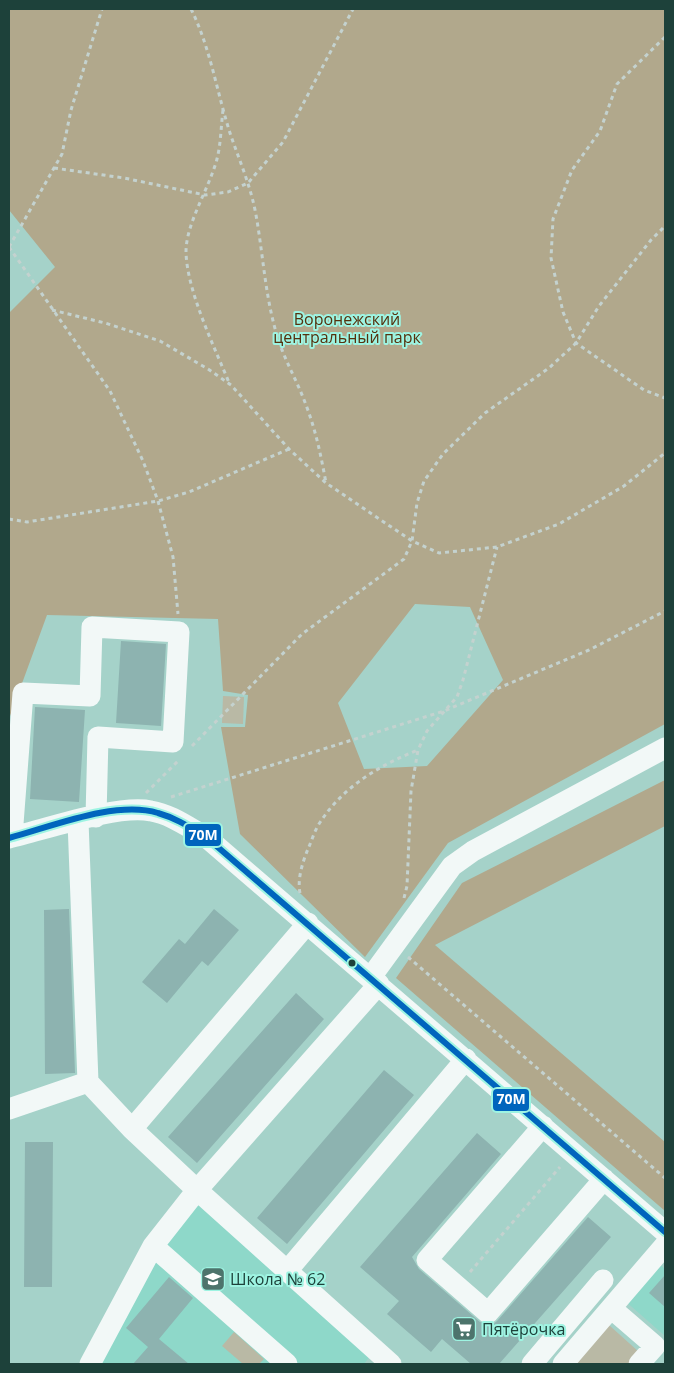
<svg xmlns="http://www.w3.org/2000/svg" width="674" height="1373" font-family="'Open Sans',sans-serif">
  <rect width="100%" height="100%" fill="#a5d2c9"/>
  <path fill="#8ed8c9" d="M197 1199 370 1356 364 1364H97L127 1304Z
    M657 1262 665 1269V1336L624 1300Z"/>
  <path fill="#b9b9a5" d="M223 696 244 697 243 724 222 723Z
    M609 1325 639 1352 629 1364H575Z
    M234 1332 264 1359 259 1364H243L222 1346Z"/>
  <path fill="#b1a88c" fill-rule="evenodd" d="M9 9H665V724L448 843 365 957 240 834 221 727H245L248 695 223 691 218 619 47 615 9 719V313L55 267 9 210ZM415 604 470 607 503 680 427 766 364 769 338 703Z
    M665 780V826L435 945 665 1142V1211L396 978 462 883Z"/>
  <path fill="#8db3b0" d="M121 641 166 644 161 726 116 723Z
    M35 707 85 710 79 802 30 799Z
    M69 909 75 1073 45 1074 44 910Z
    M214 909 239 930 208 966 202 961 167 1003 142 982 179 939 185 944Z
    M296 993 324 1019 197 1163 168 1137Z
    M384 1070 414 1095 287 1244 257 1218Z
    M477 1133 501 1154 412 1257 419 1269 480 1322 492 1325 497 1321 588 1217 611 1237 499 1364H471L442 1339 431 1352 387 1314 399 1301 360 1267Z
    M25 1142H53L52 1287H24Z
    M665 1275V1307L649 1293Z
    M169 1277 193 1298 159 1339 189 1364H133L148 1347 126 1328Z"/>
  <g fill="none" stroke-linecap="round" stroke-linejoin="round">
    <path stroke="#c4d2cf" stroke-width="3" stroke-dasharray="4 4" stroke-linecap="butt" d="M191 9C211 49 217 94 231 136 240 162 251 187 256 215 263 254 265 294 276 332 283 358 297 380 306 405 316 431 321 456 326 483
      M665 37 617 84 600 131 572 170 553 219 551 258 563 312 576 343 644 390 665 398
      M223 110C221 126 221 143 217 159 209 189 186 223 186 252 187 292 215 348 230 385
      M54 168 124 178 205 195 228 192 248 183 283 142 353 9
      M9 247 110 391 143 461 158 501 173 557 178 614
      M9 247 62 154 71 110 102 9
      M52 310 105 323 160 341 208 369 231 385 289 449 326 483 412 541 439 553 497 547 559 524 624 486 665 453
      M9 519 27 522 158 501 189 492 289 449
      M192 746 302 634 404 559 412 541 417 503 424 481 443 454 485 413 549 368 576 343 599 306 651 240 665 226
      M146 793 179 760
      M171 797 444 711 589 650 665 611
      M300 893C297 879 303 861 308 849 312 840 315 829 321 821 344 786 380 765 418 750
      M404 898 407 886 411 791 418 750 427 731 457 697 463 680 497 547
      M408 957 665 1178
      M470 1272 560 1167"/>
    <path stroke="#f2f8f7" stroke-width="21" d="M78 821 88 1082 132 1129 197 1190 391 1364
      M12 837 23 693 90 696 92 627 179 632 173 742 98 737 96 817
      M9 838C44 830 117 804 151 811 170 814 188 827 206 837L665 1232
      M371 977 452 866 473 851 665 748
      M9 1109 88 1082
      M543 1126 427 1260 488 1313 604 1179
      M132 1129 308 923
      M153 1246 287 1364
      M287 1271 466 1059
      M611 1308 655 1346 639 1364
      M90 1364 153 1246 197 1190 379 984
      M532 1364 603 1280
      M563 1364 665 1245"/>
    <defs>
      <path id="bus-1" d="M9 838C51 827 115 800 158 813 176 818 191 828 206 837L665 1232"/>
    </defs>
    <use href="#bus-1" stroke="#9ef4e2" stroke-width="10"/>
    <use href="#bus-1" stroke="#0065bd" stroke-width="6"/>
  </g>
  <defs>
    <symbol id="school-square" viewBox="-11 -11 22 22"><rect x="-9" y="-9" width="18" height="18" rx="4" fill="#4d746c" stroke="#9ef4e2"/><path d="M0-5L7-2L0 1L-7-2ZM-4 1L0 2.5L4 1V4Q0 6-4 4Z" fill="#fff"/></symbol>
    <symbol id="supermarket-square" viewBox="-11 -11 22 22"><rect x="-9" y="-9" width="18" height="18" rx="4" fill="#4d746c" stroke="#9ef4e2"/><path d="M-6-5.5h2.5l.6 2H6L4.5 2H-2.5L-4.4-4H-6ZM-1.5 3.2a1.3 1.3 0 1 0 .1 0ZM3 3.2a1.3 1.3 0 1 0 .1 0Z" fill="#fff"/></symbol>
  </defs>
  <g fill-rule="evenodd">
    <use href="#school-square" x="199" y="1265" width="28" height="28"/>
    <use href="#supermarket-square" x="450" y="1315" width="28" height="28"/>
  </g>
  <circle fill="#1d413a" stroke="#9ef4e2" stroke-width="2" cx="352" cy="963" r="4.5"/>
  <g text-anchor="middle" stroke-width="4" stroke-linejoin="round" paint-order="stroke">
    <g font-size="16" fill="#55310e" stroke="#9ef4e2">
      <text x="347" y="325">Воронежский<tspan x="347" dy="18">центральный парк</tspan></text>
    </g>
    <g font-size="16" fill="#1d413a" stroke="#9ef4e2" text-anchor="start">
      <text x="230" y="1285">Школа № 62</text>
      <text x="482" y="1335">Пятёрочка</text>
    </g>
  </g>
  <g stroke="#9ef4e2" stroke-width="2">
    <rect x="184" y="823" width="38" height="24" rx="5" fill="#0065bd"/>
    <rect x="492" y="1088" width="38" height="24" rx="5" fill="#0065bd"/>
  </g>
  <g font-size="14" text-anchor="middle" font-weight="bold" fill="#fff">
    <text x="203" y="840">70М</text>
    <text x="511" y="1104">70М</text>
  </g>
  <rect width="674" height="1373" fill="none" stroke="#1d413a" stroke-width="20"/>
</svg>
